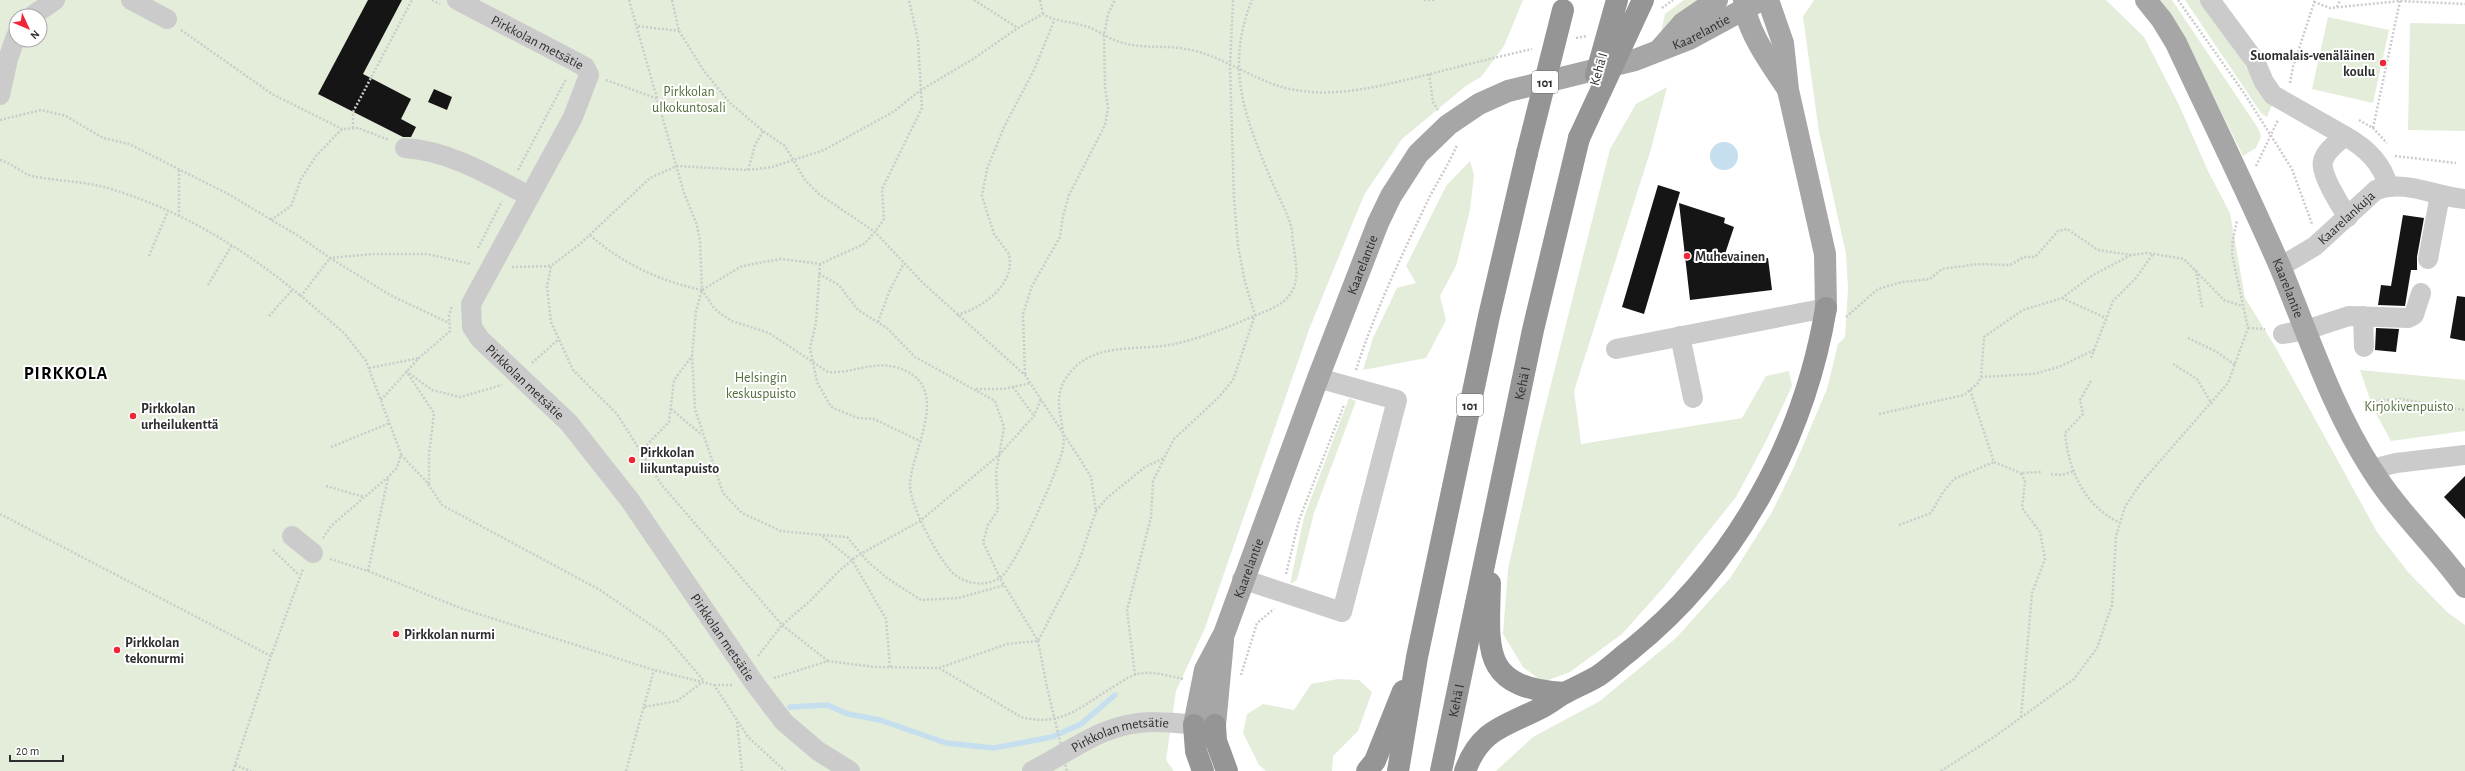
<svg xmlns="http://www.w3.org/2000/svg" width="2465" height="771" font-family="'Alegreya Sans',sans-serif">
  <rect width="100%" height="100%" fill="#fff"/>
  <path fill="#e4ecda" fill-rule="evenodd" d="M0 0H1523L1504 46 1481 77 1467 85 1402 139 1364 195 1310 327 1205 628 1176 691 1166 760 1174 771H0ZM16 16H40V40H16Z
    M1684 0H1706L1661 31 1665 14Z
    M1814 0H2106L2144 37 2179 105 2208 171 2230 213 2245 298 2276 348 2377 532 2408 572 2447 612 2465 625V771H1496L1533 737 1600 701 1676 638 1731 577 1772 512 1794 467 1827 389 1838 344 1845 337 1848 289 1846 254 1819 132 1803 17Z
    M2161 0H2172L2258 128 2261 136 2256 148 2243 156 2178 25Z
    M2185 0H2203L2230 39 2264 98 2272 105 2267 117 2261 113Z
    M2328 17 2389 30 2373 103 2312 89Z
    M2410 23 2465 24V131L2408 130Z
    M1667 87 1651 149 1574 391 1581 444 1742 418 1766 376 1789 371 1792 386 1767 439 1736 497 1664 587 1622 634 1570 672 1543 682 1523 667 1503 634 1508 569 1537 440 1610 149 1636 104Z
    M1470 161 1474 175 1470 210 1456 266 1440 296 1446 320 1426 358 1363 370 1373 338 1397 288 1416 283 1406 266 1446 186Z
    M2360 370 2465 380V431L2391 441 2373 408Z
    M1349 398 1356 401 1314 513 1297 580 1290 584 1304 517Z
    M1338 679 1359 680 1372 692 1358 731 1333 756 1332 771H1266L1259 765 1243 733 1247 714 1263 704 1294 710 1311 684Z"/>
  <path fill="#c5dfee" d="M1710 156a14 14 0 1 1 28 0a14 14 0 1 1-28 0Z"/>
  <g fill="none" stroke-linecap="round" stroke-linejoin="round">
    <path stroke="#c5dfee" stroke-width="5.5" d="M790 707 827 705 848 714 880 720 946 743 994 748 1052 737 1081 724 1115 695"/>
  </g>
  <path fill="#151515" d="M368 0H402L363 74 411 99 401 119 416 127 411 137H403L318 94Z
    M434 89 452 97 447 110 428 102Z
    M1658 185 1680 192 1644 314 1622 307Z
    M1679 203 1725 218 1724 223 1734 227 1722 263 1768 258 1772 290 1690 300Z
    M2403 215 2424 218 2417 257V270H2411L2405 306 2378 305 2381 285 2391 286Z
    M2457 296 2465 297V341L2450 338Z
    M2376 328 2399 329 2396 352 2375 350Z
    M2465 476V519L2444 497Z"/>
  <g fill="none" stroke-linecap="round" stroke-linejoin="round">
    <path stroke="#cbcbcb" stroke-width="2.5" stroke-dasharray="2 2" stroke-linecap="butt" d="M432 0 440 4
      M629 0 684 193 697 225 700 241 702 290 714 308 721 314 732 321 769 333 828 372C851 374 872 361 895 367 956 383 911 449 910 485 910 506 939 561 955 575 968 585 989 587 1002 576 1016 565 1059 468 1063 449 1067 424 1050 402 1066 378 1091 340 1136 352 1174 344 1202 338 1228 327 1254 316 1270 309 1287 305 1294 287 1299 274 1295 262 1294 248 1292 241 1293 233 1291 226 1287 212 1279 198 1273 184 1246 120 1224 69 1252 0
      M672 0 679 31 704 71 730 103 763 131 785 146 805 180 819 194 875 232 923 283 1025 375 1080 459 1091 477 1096 511 1078 564 1038 641
      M974 0 1018 28
      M1040 0 1043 14
      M1424 0H1435
      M2178 0 2244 93 2292 169 2312 224
      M2314 2 2330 8 2400 1 2465 4
      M2337 7 2340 0
      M1662 8 1673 0
      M638 26 679 31
      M181 30 272 94 342 129
      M1576 38 1587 36
      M1429 74 1433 102 1438 110
      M606 80 658 99
      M2290 83 2293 67 2315 0
      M0 120 41 110 66 116 103 138 129 144 230 195 300 237 330 258 373 254H427L471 264
      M2359 120 2373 128 2387 143
      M353 128V112L412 0
      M2373 128 2400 1
      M2395 156 2456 163
      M0 160C12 163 21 173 32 176 56 181 81 181 104 187 178 208 243 248 301 296
      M2256 166 2278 120
      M179 170V216
      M518 170 566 79
      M748 170 755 145 763 131
      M271 220 291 206 301 179 316 156 342 129 358 128 389 140
      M590 235C621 263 662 282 702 290
      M478 248 502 201
      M149 256 168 211
      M820 264 816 323 810 348 817 382 830 405 833 408 858 418 874 419 922 442
      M512 267 551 266
      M2196 270 2202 307
      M819 274 839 285 858 310 887 328 915 357 995 401 1004 427 996 473 998 510 988 525 983 542 1000 578 1038 641 1047 687
      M208 285 232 245
      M2062 298 2106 318
      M957 315C982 308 1016 285 1009 254L994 234 982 196 987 169 1004 127 1034 70 1054 21
      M269 316 293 289
      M1846 317 1878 289 1902 282 1930 279 1942 269 1978 264 2010 265 2024 257H2035L2058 231 2067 229 2098 250 2131 255 2148 253 2184 259 2224 300 2242 306
      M878 322 889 292 904 263
      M2248 328 2265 329
      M2188 338 2217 352 2235 365
      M2091 358 2113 301 2136 278 2153 254
      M532 363 559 339
      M2173 364 2197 379 2212 404
      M369 368 419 358
      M1356 370C1375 310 1403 253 1430 196 1439 179 1450 162 1457 145
      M406 371 432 390 460 397 502 385
      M408 374 434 413 429 455V484
      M1025 374 1023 314 1032 286 1060 237 1063 216 1069 195 1105 125 1108 109 1105 86 1104 36 1108 14 1115 0
      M1981 377 2033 374 2059 367 2094 350
      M2091 381 2080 400 2083 414 2065 433C2069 472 2084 505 2120 523
      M1013 387 1034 416
      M976 389H1003L1031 383
      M1970 390 1994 462 2021 473
      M381 400 419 358 450 331 449 315 452 306
      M2363 402 2400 399 2465 410
      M671 409 702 435
      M1879 414 1964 395 1978 383 1981 377 1984 337 2023 310 2062 298 2093 275 2131 255
      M331 447 390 423
      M641 451 669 422 674 380 692 356
      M401 455 426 481 442 505 600 590 664 634 704 681 677 701 644 707
      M2051 474 2061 475 2075 471
      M326 486 364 497
      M1096 511 1107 498 1145 467 1164 458 1174 439 1219 397 1233 380 1255 315 1245 282 1238 246 1234 199 1230 66 1233 0
      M0 514 271 656 303 569
      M1899 525 1931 513 1943 492 1954 479 1994 462
      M823 535 847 537 868 562 887 578 921 600 958 598 1005 585
      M323 538 331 526 388 477 397 468 401 454 366 361 344 333 301 296 330 258 390 295 449 323
      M273 550 299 575
      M330 559 368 571 463 609 654 670 714 685 748 737 785 771
      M368 571 388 478
      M1286 574 1299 520 1344 405
      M758 656 782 625 810 601 839 571 857 556 920 521 999 455 1034 416 1041 399
      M828 661 782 625 661 484 617 414 573 370 551 322 547 287 551 266 580 244 650 178 677 166 748 170 772 167 824 150 893 112 921 90 973 59 1018 28 1043 14C1056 22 1070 21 1085 26 1099 30 1109 40 1123 43 1144 49 1165 45 1186 49 1223 55 1253 81 1290 89 1337 99 1384 85 1430 74 1464 65 1498 57 1532 49
      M890 667 886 619 852 560 821 535 781 531 742 513 723 493 695 409 692 356 696 311 702 290 742 266 781 259 820 264 864 244 875 232 884 219 882 189 922 108 918 40 909 0
      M939 668 1021 717C1064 728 1083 704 1118 684 1125 679 1134 674 1143 673 1156 672 1170 676 1183 679
      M1135 675 1127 610 1151 517 1153 481 1164 459
      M1241 675 1257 623 1274 609
      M774 678 828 661 874 667 939 668 1007 644 1038 641
      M714 685H734
      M2021 717 2032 593 2045 559 2040 532 2022 508 2025 481 2021 473 2041 472
      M737 722 742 771
      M235 765 251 771
      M233 771 271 656
      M626 771 654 670
      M1941 771 1994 737 2074 679 2097 648 2112 605 2116 536 2125 507 2140 484 2228 383 2248 328 2232 254 2233 239 2237 221"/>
    <g stroke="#cbcbcb" stroke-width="20">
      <path d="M131 0 167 19"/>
      <path id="s1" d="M457 0 576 62 585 67 589 75 573 117 471 304 472 327 480 339 569 423 629 499 755 684 784 722 818 751 850 771"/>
      <path d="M2210 0 2255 61 2264 82 2273 95 2345 136"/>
      <path d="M32 16 55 0"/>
      <path d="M0 95 8 59 16 36"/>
      <path d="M405 148C450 151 489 175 529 196"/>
      <path d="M2348 217C2341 207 2319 172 2323 161 2326 150 2337 143 2345 136 2365 147 2382 162 2388 186"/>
      <path d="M2428 259 2440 195"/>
      <path id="s2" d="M2280 267 2315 246 2376 190C2406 179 2435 197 2465 199"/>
      <path d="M2363 316 2364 347"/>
      <path d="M2283 334 2306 330 2349 316 2408 318 2414 315 2421 293"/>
      <path d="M1680 336 1693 398"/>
      <path d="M1616 349 1826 308"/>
      <path d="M2372 469 2396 463 2465 455"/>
      <path d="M292 536 313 553"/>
      <path d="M1242 579 1342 612 1397 400 1318 378"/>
      <path id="s3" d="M1032 771C1074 750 1102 723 1152 722 1172 722 1191 725 1211 725"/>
    </g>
    <g stroke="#a6a6a6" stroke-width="22">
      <path d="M1744 0C1745 29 1771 64 1787 88"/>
      <path d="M1768 0 1783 43 1788 90 1825 254 1826 308"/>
      <path id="s4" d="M2146 0 2162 20 2176 43C2211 118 2248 193 2281 269 2309 337 2332 408 2372 470 2399 513 2436 546 2465 587"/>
      <path d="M1661 48 1683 23 1717 0"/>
      <path id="s5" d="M1194 725 1205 670 1224 634 1318 378 1378 223 1391 196 1418 154 1448 125 1479 104 1508 91 1635 60 1689 39 1761 0"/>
      <path d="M1215 725 1223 641"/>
    </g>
    <g stroke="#959595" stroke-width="22">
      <path d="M1490 583C1488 653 1482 688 1565 693"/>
      <path d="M1194 725 1196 751 1203 771"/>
      <path d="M1215 725 1216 741 1227 771"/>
      <path d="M1367 771 1375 761 1403 691"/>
      <path d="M1398 771 1417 657 1489 316 1527 153"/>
      <path id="s6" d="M1441 771 1533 330 1579 138"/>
      <path d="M1465 771C1480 730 1503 727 1539 709 1548 705 1556 698 1565 693 1576 687 1588 682 1598 676 1610 668 1621 657 1632 649 1736 565 1804 440 1826 308"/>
    </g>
    <path stroke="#cbcbcb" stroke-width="2.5" stroke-dasharray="2 2" stroke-linecap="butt" d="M1047 687 1067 771"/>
    <path stroke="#959595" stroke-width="22" d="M1596 75 1617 0
      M1579 138 1643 0
      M1527 153 1563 10"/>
  </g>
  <g fill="#f02537" stroke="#fff" stroke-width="1.5">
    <circle cx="2383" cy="63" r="4"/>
    <circle cx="1687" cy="256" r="4"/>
    <circle cx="133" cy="416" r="4"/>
    <circle cx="632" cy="460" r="4"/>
    <circle cx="396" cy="634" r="4"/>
    <circle cx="117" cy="650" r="4"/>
  </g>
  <g text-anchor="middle" stroke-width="4" stroke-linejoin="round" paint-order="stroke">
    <g fill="#fff" stroke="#6d6d6d" stroke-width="1">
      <rect x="1532" y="71" width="26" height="22" rx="3"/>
      <rect x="1457" y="394" width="26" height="22" rx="3"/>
    </g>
    <g font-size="13" font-weight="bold" fill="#2e2e2e">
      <text x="1545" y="87">101</text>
      <text x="1470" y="410">101</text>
    </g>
    <g font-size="14" fill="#2e2e2e" stroke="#fff">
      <text dy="5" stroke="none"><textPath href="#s5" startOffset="929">Kaarelantie</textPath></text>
      <text dy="5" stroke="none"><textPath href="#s1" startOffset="91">Pirkkolan metsätie</textPath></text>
      <text transform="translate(1598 69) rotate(-74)" y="5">Kehä I</text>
      <text dy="5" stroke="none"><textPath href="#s2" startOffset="83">Kaarelankuja</textPath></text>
      <text dy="5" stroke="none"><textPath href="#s5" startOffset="491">Kaarelantie</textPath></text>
      <text dy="5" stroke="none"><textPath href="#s4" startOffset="322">Kaarelantie</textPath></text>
      <text dy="5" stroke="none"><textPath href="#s1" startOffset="511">Pirkkolan metsätie</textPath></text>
      <text dy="5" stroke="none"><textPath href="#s6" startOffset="396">Kehä I</textPath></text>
      <text dy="5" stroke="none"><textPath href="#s5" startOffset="167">Kaarelantie</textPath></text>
      <text dy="5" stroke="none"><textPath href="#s1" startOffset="835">Pirkkolan metsätie</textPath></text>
      <text dy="5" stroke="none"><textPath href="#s6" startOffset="72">Kehä I</textPath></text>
      <text dy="5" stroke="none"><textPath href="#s3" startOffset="97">Pirkkolan metsätie</textPath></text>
    </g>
    <g font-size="14" font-weight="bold" fill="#2e2e2e" stroke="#fff" text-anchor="start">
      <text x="2375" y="60" text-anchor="end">Suomalais-venäläinen<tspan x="2375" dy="16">koulu</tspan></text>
      <text x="1695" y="261">Muhevainen</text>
      <text x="141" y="413">Pirkkolan<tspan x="141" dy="16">urheilukenttä</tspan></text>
      <text x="640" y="457">Pirkkolan<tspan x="640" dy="16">liikuntapuisto</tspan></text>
      <text x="404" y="639">Pirkkolan nurmi</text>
      <text x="125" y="647">Pirkkolan<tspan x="125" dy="16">tekonurmi</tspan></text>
    </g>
    <g font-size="14" fill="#526c38" stroke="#fff">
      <text x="689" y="96">Pirkkolan<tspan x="689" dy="16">ulkokuntosali</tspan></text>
      <text x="761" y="382">Helsingin<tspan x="761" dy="16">keskuspuisto</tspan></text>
      <text x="2409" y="411">Kirjokivenpuisto</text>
    </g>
    <g font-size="18" font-weight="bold" letter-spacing="1" fill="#000" stroke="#fff">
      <text x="66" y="379">PIRKKOLA</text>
    </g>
  </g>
  <g transform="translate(28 28) rotate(134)"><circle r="19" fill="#ffffff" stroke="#ababab"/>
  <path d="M0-3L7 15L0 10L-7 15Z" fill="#f02537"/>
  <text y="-6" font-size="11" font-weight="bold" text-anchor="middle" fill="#2e2e2e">N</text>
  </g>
  <path d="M10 755v6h53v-6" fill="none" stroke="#2e2e2e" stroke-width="2"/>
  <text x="16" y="755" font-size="12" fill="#2e2e2e" stroke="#ffffff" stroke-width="3" paint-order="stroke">20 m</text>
</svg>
